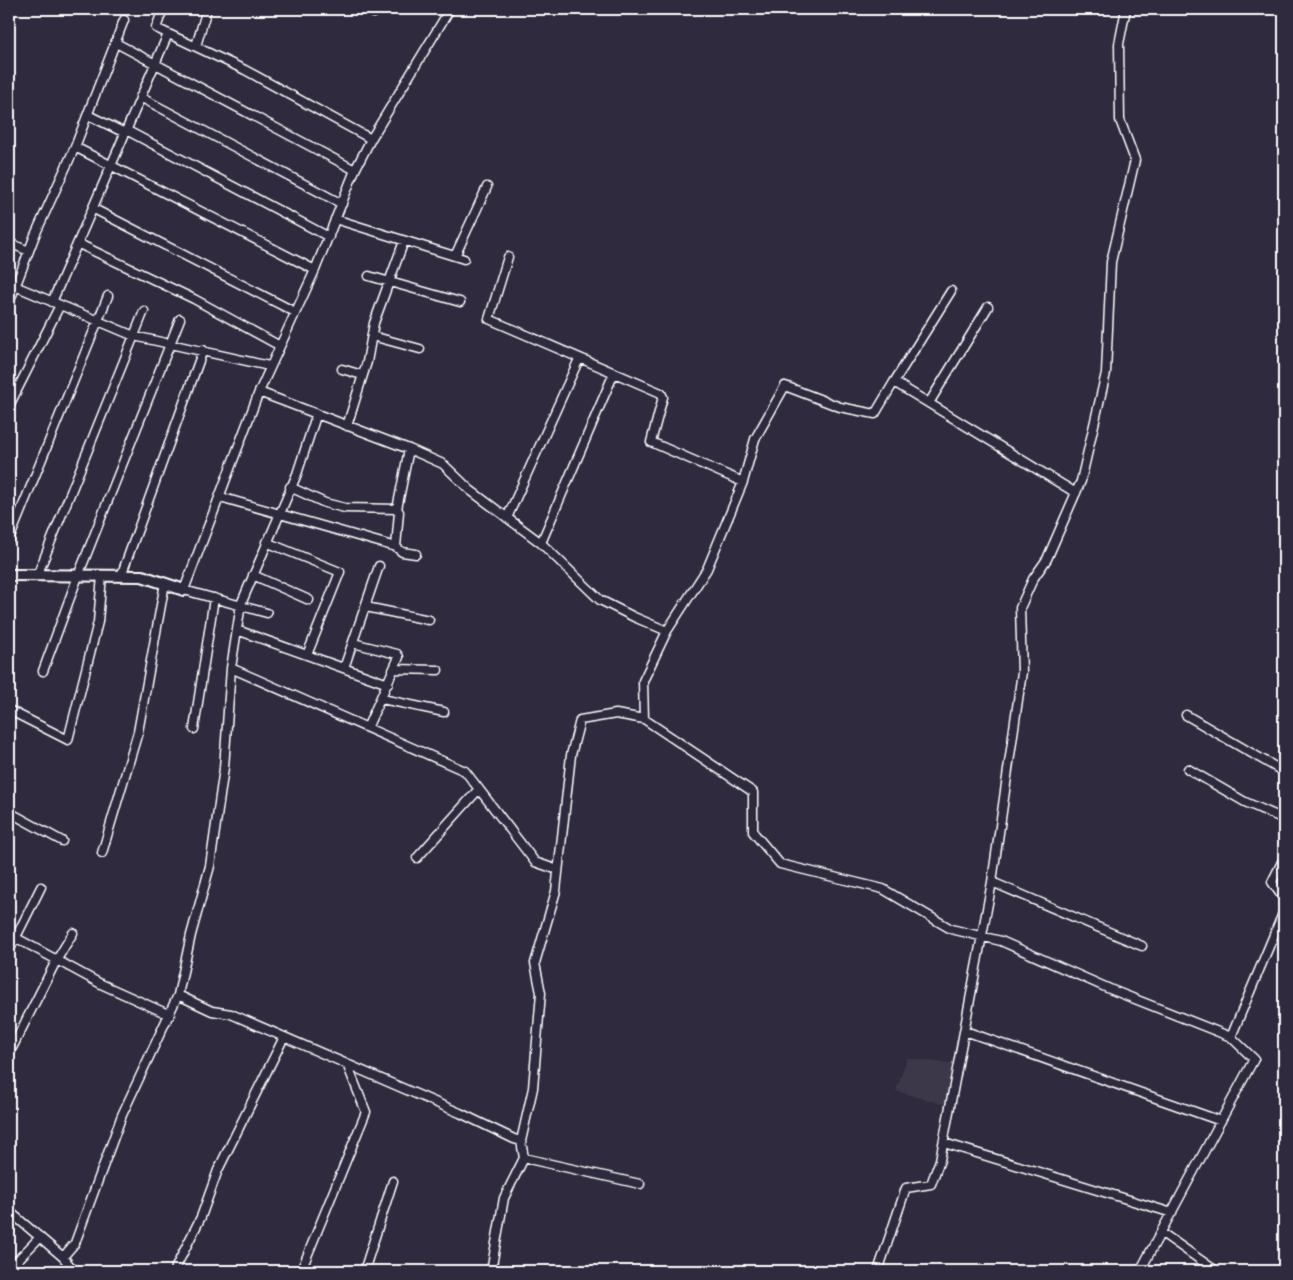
<svg xmlns="http://www.w3.org/2000/svg" width="1293" height="1280" font-family="'Patrick Hand',sans-serif">
  <rect width="100%" height="100%" fill="#2f2a3d"/>
  <filter id="ink" filterUnits="userSpaceOnUse"><feTurbulence type="fractalNoise" baseFrequency=".02" numOctaves="2"/><feDisplacementMap in="SourceGraphic" scale="10" xChannelSelector="R" yChannelSelector="G"/><feConvolveMatrix kernelMatrix="1 2 1 2 8 2 1 2 1" color-interpolation-filters="sRGB"/></filter>
  <g filter="url(#ink)">
    <path fill="#3c3749" d="M907 1058 952 1064 945 1105 896 1091Z"/>
    <g fill="none" stroke-linecap="round" stroke-linejoin="round">
      <defs>
        <path id="street" d="M163 9 156 28 245 70 371 139
          M374 13 377 9
          M116 43 355 170
          M196 46 207 9
          M140 97 342 204
          M88 115 125 133
          M126 130 329 237
          M75 147 315 270
          M94 209 295 312
          M335 219 464 259
          M9 243 29 251
          M79 244 194 299 280 346
          M455 256 487 187
          M508 257 489 319 661 393 663 397 651 442 743 482
          M369 276 460 302
          M15 286 134 336 269 366
          M52 302 168 34
          M9 303 35 235 75 147 124 20
          M372 336 420 349
          M342 369 362 375
          M894 382 951 291
          M259 392 409 449 443 464 470 490 541 543 600 600 634 617 667 631
          M929 403 988 307
          M9 406 60 305
          M347 426 367 362 374 323 404 241
          M409 449 397 509 399 512 396 547 402 552 416 554
          M290 487 325 503 345 508 397 509
          M220 497 396 547
          M507 518 579 359
          M9 540 108 296
          M266 542 340 572 307 655
          M541 543 614 373
          M253 575 309 600
          M37 576 144 311
          M121 576 203 350
          M366 607 429 620
          M267 613 184 590 259 392 315 270 355 170 371 139 450 9
          M237 630 388 684
          M353 643 397 654 399 657 368 726
          M231 668 465 771 535 862 558 870
          M344 668 379 566
          M394 669 438 670
          M43 671 78 576 180 319
          M382 699 444 712
          M9 710 68 740 98 622 102 576
          M1186 715 1284 772
          M644 719 643 681 667 631 707 569 743 482 755 439 785 386 840 407 875 414 894 382 1076 493
          M194 729 214 598
          M1188 769 1245 802 1284 819
          M9 812 62 841
          M102 853 138 732 165 583
          M417 858 478 790
          M1284 858 1272 882 1284 899
          M9 873V872
          M992 882 1142 946
          M9 934 101 984 170 1015
          M9 951 41 887
          M178 995 212 1011 231 1014 460 1113 514 1139 521 1141
          M965 1031 1221 1121
          M9 1054 56 961 73 933
          M944 1143 1172 1213
          M524 1158 640 1184
          M9 1211 63 1257 74 1271
          M1162 1233 1216 1271
          M63 1257 75 1243 122 1115 178 995 191 935 210 866 224 768 231 668 241 604 297 474 316 416
          M9 1269 40 1237
          M174 1271 201 1217 218 1170 284 1037
          M301 1271 366 1112 347 1064
          M364 1271 393 1181
          M491 1271 504 1198 524 1158 521 1141 533 1088 541 993 535 963 556 891 571 755 580 720 616 714 644 719 753 792V832L780 864 883 889 951 929 1001 941 1112 990 1231 1037
          M878 1271 906 1188 931 1184 940 1160 992 882 1022 672 1020 608 1033 579 1047 559 1081 481 1106 373 1111 262 1135 160 1120 120 1119 44 1126 9
          M1140 1271 1254 1059 1231 1037 1284 911"/>
        <path id="secondary" d="M9 575 142 576 184 590"/>
      </defs>
      <use href="#street" stroke="#fff" stroke-width="11"/>
      <use href="#secondary" stroke="#fff" stroke-width="14"/>
      <use href="#street" stroke="#2f2a3d" stroke-width="8"/>
      <use href="#secondary" stroke="#2f2a3d" stroke-width="10"/>
    </g>
  </g>
  <rect width="1293" height="1280" fill="none" stroke="#2f2a3d" stroke-width="30"/>
  <rect x="15" y="15" width="1263" height="1250" fill="none" stroke="#fff" stroke-width="2" filter="url(#ink)"/>
</svg>
